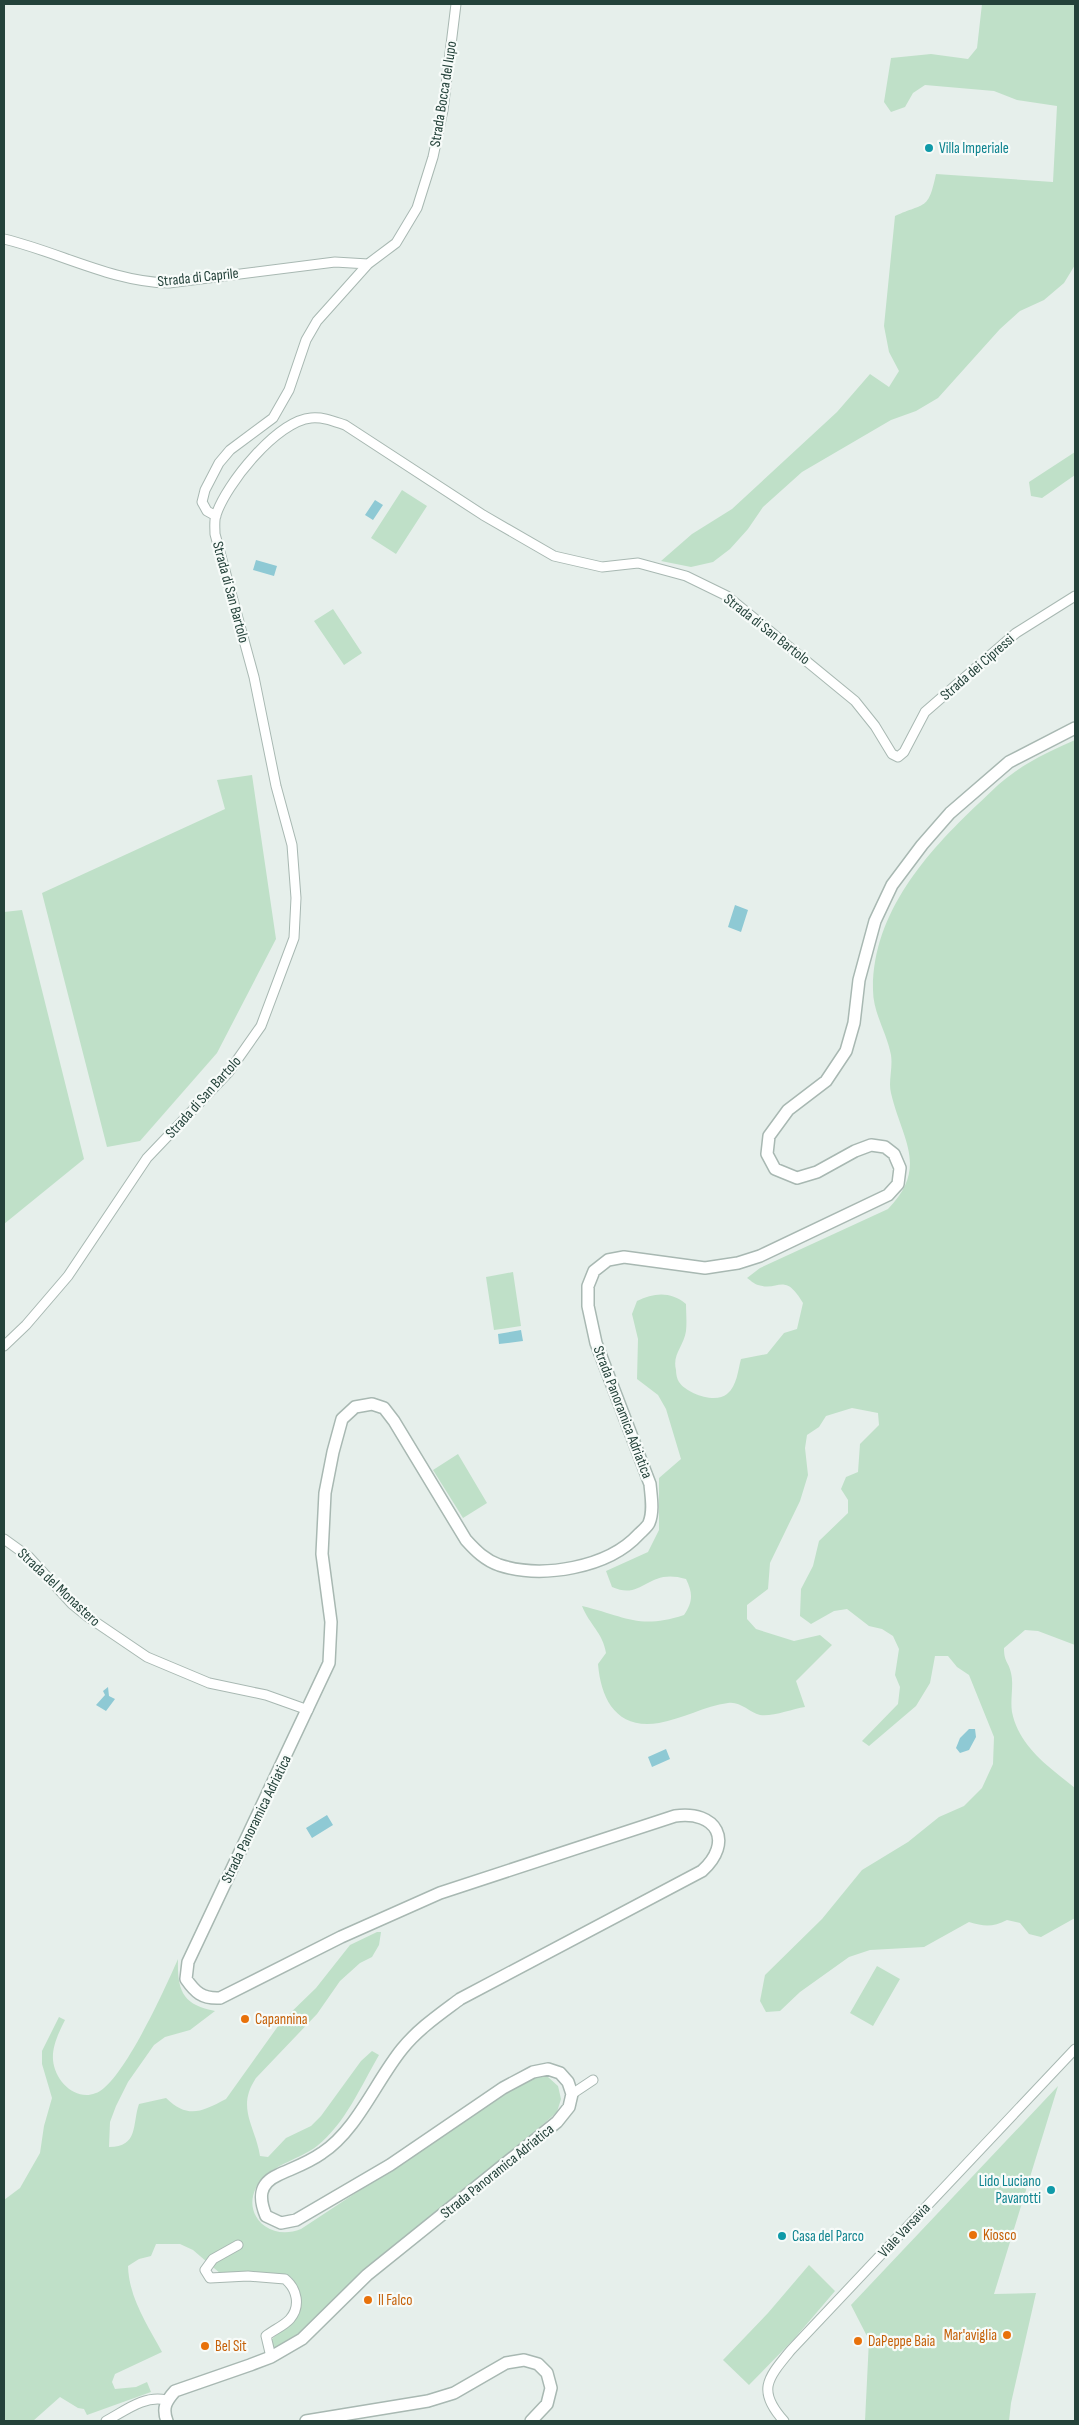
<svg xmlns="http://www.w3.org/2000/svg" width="1079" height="2425" font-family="'Sofia Sans Condensed',sans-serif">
  <rect width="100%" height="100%" fill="#e6efeb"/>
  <path fill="#bfe0c8" d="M982 4H1075V265L1064 283 1044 300 1020 311 1000 329 938 398 916 411 891 420 802 472 763 507 748 529 730 549 713 562 691 567 661 561 692 534 732 509 837 412 870 374 889 387 899 371 889 352 884 326 895 216C926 202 928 211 936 174L1053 182 1057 106 1017 100 994 91 925 85 913 93 905 107 891 112 884 102 891 58 931 54 968 59 977 48Z
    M1075 452V475L1042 498 1031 496 1029 482Z
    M402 490 427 506 396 554 371 538Z
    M333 609 362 653 344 665 314 621Z
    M1075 740V1645L1038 1631 1025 1630 1004 1648C1004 1663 1009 1662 1011 1673 1014 1685 1010 1699 1012 1712 1019 1747 1049 1767 1075 1788V1918L1041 1937 1029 1934 1020 1923 1007 1920C993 1927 985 1927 969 1922L924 1947 870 1950 849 1957 800 1992 780 2011 766 2012 760 2001 765 1975 822 1919 862 1870 908 1842 939 1817 964 1806 982 1788 993 1764 994 1737 969 1675 957 1667 948 1656H935L930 1683 916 1706 869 1746 862 1741 898 1704 900 1687 895 1675 899 1649 893 1636 882 1629 869 1626 847 1609 834 1611 811 1624 800 1616 801 1589 813 1566 819 1541 848 1513V1500L841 1489 846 1477 858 1472 860 1444 879 1425 878 1413 852 1408 826 1416 819 1427 807 1435 805 1448 808 1475 800 1501 770 1563 768 1589 747 1605V1619L756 1629 794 1641 820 1635 832 1645 796 1681 805 1707C792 1709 772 1717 760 1715 749 1712 740 1701 728 1703 705 1706 682 1719 659 1723 617 1730 601 1700 598 1664L606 1653C603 1633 589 1624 582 1606 625 1616 638 1630 684 1615 693 1602 693 1593 686 1579 647 1567 644 1601 612 1587L606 1571 648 1552 659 1530V1478L681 1459 666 1409 658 1395 637 1379 638 1339 632 1314 637 1301C654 1293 670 1291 686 1304 686 1312 687 1322 686 1331 684 1346 672 1354 676 1370 676 1374 677 1379 679 1382 687 1394 716 1404 727 1394 737 1386 738 1370 741 1359L767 1354 784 1333 797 1329 803 1303C784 1271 779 1292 758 1285 754 1284 750 1280 747 1278L760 1268 888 1209C929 1167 902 1140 891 1093 888 1082 893 1068 891 1055 887 1033 873 1013 873 990 872 914 926 853 978 804 989 794 1000 782 1012 774 1032 759 1053 750 1075 740Z
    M252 775 276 939 217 1053 140 1141 107 1147 42 893 225 809 217 780Z
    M22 910 84 1159 4 1224V912Z
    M513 1272 521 1326 494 1330 486 1277Z
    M458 1454 487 1503 463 1518 433 1470Z
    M377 1932H381L379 1945 372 1957 360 1963 340 1981 317 2014 256 2078C236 2108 255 2125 260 2156L268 2157 286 2138 311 2126 321 2116 361 2061 372 2051 379 2055C361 2086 345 2124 317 2146 302 2158 273 2165 261 2180 237 2210 267 2243 301 2229L515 2088 539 2076 548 2077 558 2086 561 2099 557 2112 507 2156 403 2238 299 2336 273 2350 272 2339C292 2322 313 2304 291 2277L256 2272 221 2274 193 2250 180 2244H156L151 2256 139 2259 128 2266C129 2298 147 2324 162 2352L115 2374 112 2382 115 2389 136 2387 147 2382 151 2392 87 2415 84 2409 78 2408 60 2397 33 2421H4V2200L20 2188 40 2153 44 2126 52 2098 42 2064V2051L59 2017 65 2020C59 2032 52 2046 53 2060 55 2084 82 2107 104 2088 129 2067 164 1991 178 1959 177 1991 183 2005 215 2011L190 2030 165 2037 154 2045 128 2082 116 2106 110 2122 109 2147C139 2147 132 2124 139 2104L166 2098C188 2119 201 2112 226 2099L281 2022 316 1988 350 1945Z
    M877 1966 900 1979 873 2026 850 2013Z
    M1058 2086 994 2294 1036 2293 1011 2403 1009 2421H865L869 2340 851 2305Z
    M809 2265 835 2291 794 2339 749 2385 723 2360 768 2313Z"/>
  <path fill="#8ec9d4" d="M375 500 383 505 373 520 365 515Z
    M256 560 277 566 274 576 253 570Z
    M735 905 748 910 741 932 728 927Z
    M521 1330 523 1341 499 1344 498 1334Z
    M108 1687 109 1696 115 1699 106 1711 96 1705 105 1695 103 1691Z
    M969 1729H975L976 1737 969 1750 960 1753 956 1748 960 1738Z
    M666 1749 670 1759 652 1767 648 1757Z
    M327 1815 333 1825 312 1838 306 1828Z"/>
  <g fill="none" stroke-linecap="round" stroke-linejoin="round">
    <defs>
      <path id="minor" d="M4 239C59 252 112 282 169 283L335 262 368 264
        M216 516 207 511 202 502 205 490 219 463 230 450 273 418 289 390 306 340 317 321 368 264 396 243 417 208 433 157 443 110 456 4
        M4 1346 26 1325 68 1276 147 1158 228 1073 261 1026 294 938 296 898 292 845 276 786 254 677 215 534C215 528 214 520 216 515 226 484 277 421 311 418 324 417 333 421 345 425L483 515 554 556 602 567 638 563 686 576 727 596 855 701 875 726 892 754 898 757 904 752 925 712 1016 633 1075 596
        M4 1539 29 1557 72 1604 88 1617 147 1657 209 1683 266 1695 308 1710
        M572 2094 593 2080
        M238 2245 213 2259 205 2270 210 2278 248 2276 285 2279C297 2289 301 2306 290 2319 284 2326 273 2330 266 2336L271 2357
        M106 2421C125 2411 144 2395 166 2400
        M784 2421C756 2390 768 2378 791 2350L1075 2049"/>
      <path id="tertiary" d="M167 2421C162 2408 166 2401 175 2391L250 2365 271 2357 302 2339 367 2275 557 2122 569 2107 572 2094 568 2082 560 2073 548 2069 533 2072 503 2088 390 2165 296 2220 281 2223 266 2216C259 2199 258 2184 278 2175 293 2168 308 2163 322 2153 357 2130 376 2081 402 2049 418 2029 440 2014 460 1999L702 1871C734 1842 717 1810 675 1816L440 1893 341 1937 220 1998C202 1999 195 1992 186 1979L188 1962 329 1663 331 1622 322 1554 325 1493 333 1452 342 1419 355 1407 372 1404 384 1408 394 1421 466 1540C476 1551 485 1560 499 1565 542 1579 608 1568 639 1534 642 1531 648 1526 649 1523 654 1511 651 1496 650 1484L596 1343 588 1306V1286L594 1271 608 1260 624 1257 705 1268 738 1263 760 1256 888 1195 898 1184 900 1168 894 1154 885 1147 871 1145 855 1151 817 1172 797 1178 775 1169 767 1154 769 1136 788 1110 826 1081 846 1051 854 1023 859 980 875 921 892 885 922 845 950 813 1009 762 1075 728
        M306 2421 428 2401 454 2393 506 2363 524 2360 538 2364 547 2373 551 2388 547 2404 531 2421"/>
    </defs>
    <use href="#minor" stroke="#a8b8b2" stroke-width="11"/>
    <use href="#tertiary" stroke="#a8b8b2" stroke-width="14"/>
    <use href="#minor" stroke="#fff" stroke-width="9"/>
    <use href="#tertiary" stroke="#fff" stroke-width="11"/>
  </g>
  <g fill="#0f9aa8" stroke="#f7fbf9" stroke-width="2">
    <circle cx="929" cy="148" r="5"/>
    <circle cx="1051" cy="2190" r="5"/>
    <circle cx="782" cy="2236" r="5"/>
  </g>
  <g fill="#e8710a" stroke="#f7fbf9" stroke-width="2">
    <circle cx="245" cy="2019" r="5"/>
    <circle cx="973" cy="2235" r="5"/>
    <circle cx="368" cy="2300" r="5"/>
    <circle cx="1007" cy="2335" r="5"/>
    <circle cx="858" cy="2341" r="5"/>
    <circle cx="205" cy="2346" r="5"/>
  </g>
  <g text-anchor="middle" stroke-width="4.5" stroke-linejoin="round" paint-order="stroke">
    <g font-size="15" fill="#24423a" stroke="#f7fbf9">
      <text transform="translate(443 94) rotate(-81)" y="5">Strada Bocca del lupo</text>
      <text transform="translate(198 277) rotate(-6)" y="5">Strada di Caprile</text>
      <text transform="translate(231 592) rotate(75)" y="5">Strada di San Bartolo</text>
      <text transform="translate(767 629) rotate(38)" y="5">Strada di San Bartolo</text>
      <text transform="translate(977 667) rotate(-41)" y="5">Strada dei Cipressi</text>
      <text transform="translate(203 1097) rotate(-48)" y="5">Strada di San Bartolo</text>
      <text transform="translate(623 1412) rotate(69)" y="5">Strada Panoramica Adriatica</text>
      <text transform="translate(59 1587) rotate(43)" y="5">Strada del Monastero</text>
      <text transform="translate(256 1819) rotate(-64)" y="5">Strada Panoramica Adriatica</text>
      <text transform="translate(497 2171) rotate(-39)" y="5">Strada Panoramica Adriatica</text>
      <text transform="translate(904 2230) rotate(-47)" y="5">Viale Varsavia</text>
    </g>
    <g font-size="15" fill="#0d838f" stroke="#f7fbf9" text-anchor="start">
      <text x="939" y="153">Villa Imperiale</text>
      <text x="1041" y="2186" text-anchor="end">Lido Luciano<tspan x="1041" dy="17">Pavarotti</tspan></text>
      <text x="792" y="2241">Casa del Parco</text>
    </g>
    <g font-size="15" fill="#c56008" stroke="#f7fbf9" text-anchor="start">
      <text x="255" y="2024">Capannina</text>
      <text x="983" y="2240">Kiosco</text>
      <text x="378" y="2305">Il Falco</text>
      <text x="997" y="2340" text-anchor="end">Mar'aviglia</text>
      <text x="868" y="2346">DaPeppe Baia</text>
      <text x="215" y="2351">Bel Sit</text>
    </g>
  </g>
  <rect width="1079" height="2425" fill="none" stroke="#24423a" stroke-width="10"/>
</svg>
